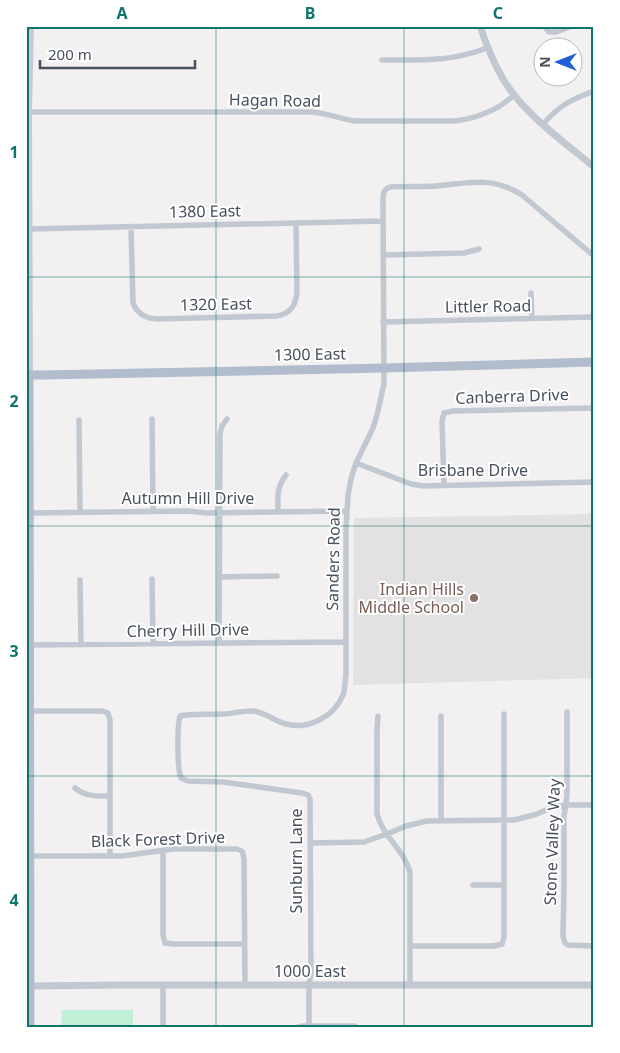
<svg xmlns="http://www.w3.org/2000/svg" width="620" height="1053" font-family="'Noto Sans',sans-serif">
  <rect width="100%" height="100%" fill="#f2f0f0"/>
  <path fill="#e3e1e2" d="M594 514V678L353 685 354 518Z"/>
  <path fill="#c0eed7" d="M62 1010H133V1027H61Z"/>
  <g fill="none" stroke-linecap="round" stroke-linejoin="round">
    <path stroke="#c1c8d1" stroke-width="5.5" d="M544 26 549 32H556L572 26
      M382 60C421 60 451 62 487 48
      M28 112H312C327 113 340 119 355 121H455C478 118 497 111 514 95
      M543 124C560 105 570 100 594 91
      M131 227 133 303C137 313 144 318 156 319L276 316C290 314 296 306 297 292L296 223
      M29 229 382 221
      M383 255 464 253 479 249
      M531 293 532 318
      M383 322 594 317
      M152 419 153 511
      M79 420 80 512
      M356 463 411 484 423 486 594 482
      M444 486 442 421 444 413 453 411 594 408
      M278 512C278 497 276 488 286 475
      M30 513 189 511 206 513 347 511
      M219 577 277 576
      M152 579 153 644
      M80 580 81 645
      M219 643 220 434 222 426 227 419
      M30 645 346 642
      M30 711H102L108 713 110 720V856
      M567 712V796L564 816V889L563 936 565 943 568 945 594 946
      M378 716 377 731V814C383 837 403 848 410 872V985
      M441 716V821
      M75 788C86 797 97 796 110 796
      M310 843 364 842 387 834 406 826 427 821 514 820 534 815 554 807 566 805H594
      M163 850V935L165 943 173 944H245
      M30 856H122L173 849H236L242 851 244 858 245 985
      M473 885H504
      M410 946H494L502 944 504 937V714
      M163 985V1027
      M298 1027 303 1026H355
      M309 1027V985L311 973 310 799 308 795 302 793 223 782 188 781 181 778C177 767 177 728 180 716 193 713 208 715 222 714 233 714 243 710 253 711 265 712 274 721 286 724 308 730 334 717 343 695 345 689 345 682 346 675V529L348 495 351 479 356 463 373 428 377 415 384 384 383 199C383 193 384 189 390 187 405 186 421 187 436 186 470 183 492 176 522 195L594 256"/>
    <path stroke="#c1c8d1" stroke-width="7" d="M480 26C486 44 493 62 503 79 524 114 563 141 594 167
      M27 986 124 985H594"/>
    <path stroke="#c3cbd8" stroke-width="8" d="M29 375 28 112 30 26"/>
    <path stroke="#b1bccd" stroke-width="9" d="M26 375H44L384 368 594 362
      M29 375 30 1027"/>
  </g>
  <path fill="none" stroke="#0f766e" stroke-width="1" stroke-opacity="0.55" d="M216 26V1027M404 26V1027M26 277H594M26 526H594M26 776H594"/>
  <circle fill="#8d6e63" stroke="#fff" stroke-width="2" cx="474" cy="598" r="5"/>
  <g text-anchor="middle" stroke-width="4" stroke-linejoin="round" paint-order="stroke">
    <g font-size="16" fill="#48515d" stroke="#fff">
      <text transform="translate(275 100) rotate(1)" y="6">Hagan Road</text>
      <text transform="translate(205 211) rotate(-1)" y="6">1380 East</text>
      <text transform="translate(216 304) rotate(-1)" y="6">1320 East</text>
      <text transform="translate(488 306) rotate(-1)" y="6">Littler Road</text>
      <text transform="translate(310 354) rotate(-1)" y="6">1300 East</text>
      <text transform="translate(512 396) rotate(-2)" y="6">Canberra Drive</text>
      <text x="473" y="476">Brisbane Drive</text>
      <text x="188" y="504">Autumn Hill Drive</text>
      <text transform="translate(333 559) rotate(-89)" y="6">Sanders Road</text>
      <text transform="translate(188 630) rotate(-1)" y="6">Cherry Hill Drive</text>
      <text transform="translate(158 839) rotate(-2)" y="6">Black Forest Drive</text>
      <text transform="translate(552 842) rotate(-88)" y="6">Stone Valley Way</text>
      <text transform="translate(296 861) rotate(-90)" y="6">Sunburn Lane</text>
      <text x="310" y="977">1000 East</text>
    </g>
    <g font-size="16" fill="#785e54" stroke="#fff" text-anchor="end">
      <text x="464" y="595">Indian Hills<tspan x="464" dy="18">Middle School</tspan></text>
    </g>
  </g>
  <rect width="620" height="1053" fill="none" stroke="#ffffff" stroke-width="55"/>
  <g transform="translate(558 62) rotate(270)"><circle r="24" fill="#ffffff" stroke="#b6b9be"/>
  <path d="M0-4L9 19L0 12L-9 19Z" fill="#205edc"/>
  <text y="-8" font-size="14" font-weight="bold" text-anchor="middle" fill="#48515d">N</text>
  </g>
  <path d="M40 60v8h155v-8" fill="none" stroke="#48515d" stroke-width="2.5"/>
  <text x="48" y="60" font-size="15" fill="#48515d" stroke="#ffffff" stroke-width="4" paint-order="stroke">200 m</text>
  <rect x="28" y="28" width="564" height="998" fill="none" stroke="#0f766e" stroke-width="2"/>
  <g font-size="16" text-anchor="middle" font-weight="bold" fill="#0f766e">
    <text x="122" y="19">A</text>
    <text x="310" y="19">B</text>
    <text x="498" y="19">C</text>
    <text x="14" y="158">1</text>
    <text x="14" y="407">2</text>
    <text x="14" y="657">3</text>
    <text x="14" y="906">4</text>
  </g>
</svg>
